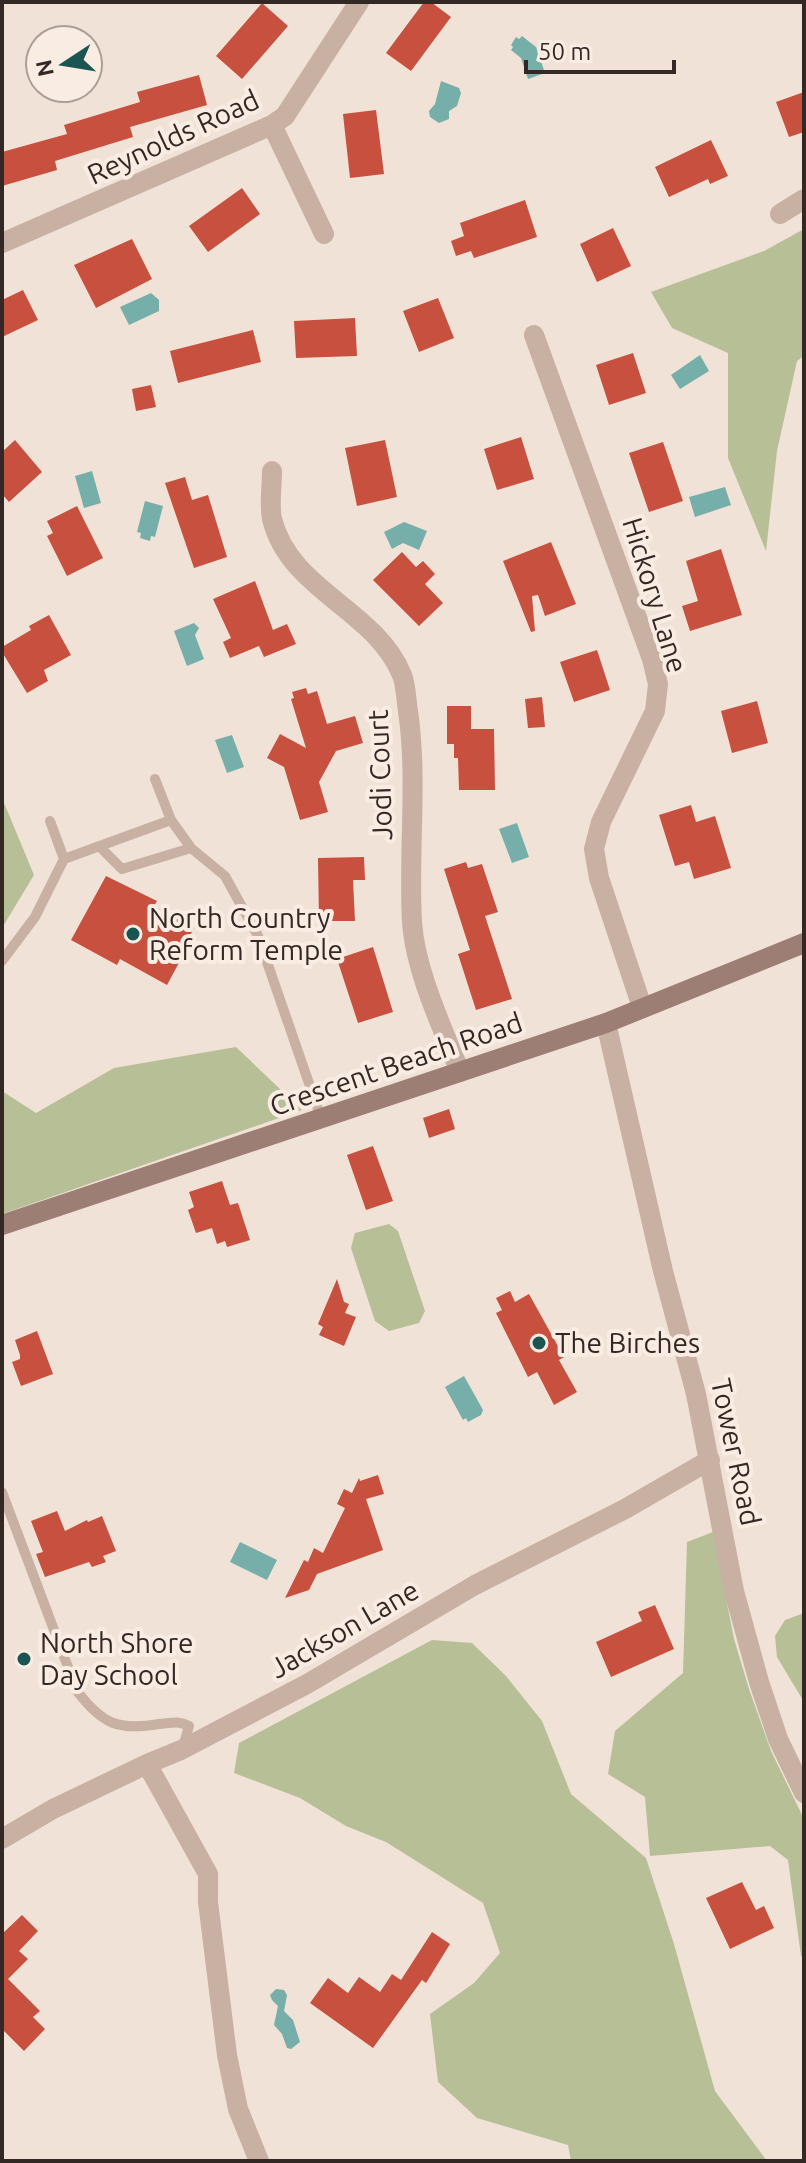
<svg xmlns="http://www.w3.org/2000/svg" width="806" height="2163" font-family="Ubuntu,sans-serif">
  <rect width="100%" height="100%" fill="#f1e2d7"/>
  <path fill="#b7bf97" d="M804 229V356L797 361 777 451 766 551 728 458V353L672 328 651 292 764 251Z
    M2 798 34 875 2 928Z
    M236 1047 302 1110 2 1214V1091L36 1113 114 1068Z
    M389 1224 398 1231 425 1311 419 1323 389 1331 375 1321 351 1248 355 1233Z
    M713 1532 734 1639 749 1689 771 1751 804 1819V1958L801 1956 788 1860 770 1846 650 1856 645 1797 608 1774 615 1731 683 1673 687 1542Z
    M804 1613V1702L777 1657 775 1636 785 1620Z
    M432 1640 472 1643 506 1676 542 1721 571 1794 646 1858 674 1944 715 2091 767 2161H571L568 2145 477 2118 438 2082 430 2014 474 1983 500 1953 483 1903 386 1842 346 1826 300 1798 234 1773 239 1743Z"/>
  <path fill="#76aea9" d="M522 36 536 47 545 73 528 79 521 58 511 50 513 47 511 45 516 37 519 39Z
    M441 81 459 88 461 93 457 106 449 111V119L439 123 430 117 429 111 435 104Z
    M151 293 159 300V311L129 325 120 307Z
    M700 355 709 371 680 389 671 375Z
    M92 471 101 503 84 508 75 476Z
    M725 487 731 505 695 517 689 497Z
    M145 501 163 506 155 537 151 536 150 541 140 538 141 533 137 532Z
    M404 522 427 531 419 550 403 543 392 549 384 532Z
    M194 623 199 628 195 635 204 659 187 666 174 631Z
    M232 735 244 767 227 773 215 740Z
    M517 823 529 857 512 863 499 829Z
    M464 1376 483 1410 481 1415 468 1422 466 1418 463 1420 445 1387Z
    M240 1542 277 1560 267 1580 230 1562Z
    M276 1989 284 1990 287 1995 284 2011 293 2020 300 2042 291 2049 287 2048 282 2034 274 2025 278 2006 272 2000 270 1995Z"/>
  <path fill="#c7503f" d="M424 2H431L451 17 411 71 386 53Z
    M262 3 288 26 242 79 216 56Z
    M199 75 207 105 130 127 133 137 55 161 57 170 2 186V152L67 134 64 125 140 102 137 92Z
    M804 92V132L789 137 776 102Z
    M376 110 384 174 350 178 343 114Z
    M711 140 728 176 710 184 708 179 669 197 655 167Z
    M242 188 260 214 208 252 189 226Z
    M525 200 537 237 474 258 471 251 456 256 451 241 464 236 460 223Z
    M613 228 631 266 597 282 580 244Z
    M132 239 152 279 96 308 74 265Z
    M23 290 38 320 2 337V300Z
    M438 298 454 338 419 352 403 311Z
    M355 318 357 356 296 358 294 321Z
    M253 330 261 362 178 383 170 351Z
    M633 353 646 393 609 405 596 365Z
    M151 385 156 407 136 411 132 389Z
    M521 437 534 479 497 490 484 449Z
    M15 440 42 472 9 502 2 494V452Z
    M385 440 397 497 357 506 345 448Z
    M663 442 683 501 649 512 629 453Z
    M185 477 192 500 208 495 227 557 194 568 165 483Z
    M77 506 103 558 67 576 47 536 53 533 47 521Z
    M551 542 576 604 545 616 538 595 532 596 535 631 531 632 503 561Z
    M721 549 742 615 690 631 682 606 698 601 686 561Z
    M402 552 416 567 423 561 435 574 425 584 443 603 419 626 373 580Z
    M255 581 273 630 287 624 296 644 264 657 259 646 230 658 223 642 231 638 213 599Z
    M49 615 71 655 44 670 48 681 27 693 2 652V647L31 630 29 626Z
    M597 650 610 690 574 702 560 662Z
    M306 688 308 694 317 691 327 724 355 716 363 743 336 751 319 782 328 812 300 820 284 767 267 758 280 734 306 748 291 699 294 698 292 692Z
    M542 697 545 727 528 728 525 699Z
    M757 701 768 743 732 753 721 711Z
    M447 706H471V729H494L495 790H459L458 758H454V744H447Z
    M691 805 696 822 715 816 731 868 694 879 689 862 675 866 659 815Z
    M364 857 365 880H353L355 921H319L318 858Z
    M466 862 468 868 482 864 498 912 485 916 512 999 476 1010 458 954 470 950 444 869Z
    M106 876 157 901 154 906 194 928 185 945 188 946 167 985 120 959 117 965 71 940Z
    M373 947 393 1012 358 1023 337 959Z
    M449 1109 455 1129 429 1138 423 1118Z
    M373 1146 393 1201 366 1210 347 1155Z
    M222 1181 230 1205 238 1203 250 1240 227 1247 225 1241 217 1244 212 1228 196 1233 188 1210 194 1207 189 1192Z
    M337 1279 344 1302 349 1304 345 1313 356 1317 344 1346 319 1335 323 1327 318 1324Z
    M510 1291 515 1302 529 1294 564 1357 559 1360 577 1392 554 1405 537 1372 528 1377 496 1313 502 1310 496 1298Z
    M37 1331 53 1374 21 1386 12 1362 20 1359V1355L15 1340Z
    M378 1475 384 1494 366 1499 383 1550 317 1574 309 1590 285 1598 304 1560 308 1562 314 1548 323 1553 345 1508 337 1504 344 1489 352 1493 359 1478 360 1481Z
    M57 1511 65 1531 87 1520 88 1522 102 1516 116 1551 103 1556 106 1562 92 1567 89 1562 45 1577 36 1554 43 1552 31 1521Z
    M655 1605 674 1649 611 1677 596 1642 642 1621 638 1612Z
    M742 1882 756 1910 764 1906 774 1928 730 1949 706 1898Z
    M22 1915 38 1931 19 1951 28 1959 8 1979 40 2011 33 2017 45 2029 24 2051 2 2029V1934Z
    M432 1932 450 1944 426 1983 422 1980 373 2048 310 2003 328 1978 348 1993 359 1977 380 1992 392 1974 401 1980Z"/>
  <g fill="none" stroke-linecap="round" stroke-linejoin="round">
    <path stroke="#c8b0a3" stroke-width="10" d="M155 779 171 820
      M50 821 64 859
      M99 846 122 869 191 848
      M2 961 35 917 64 859 171 820 191 848 225 876 258 936 321 1118
      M2 1492 77 1691C102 1724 118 1731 159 1724 171 1723 178 1720 189 1726L183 1747"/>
    <path stroke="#c8b0a3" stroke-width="20" d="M272 125 324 234
      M780 214 804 199
      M2 243 272 125 285 116 359 2
      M534 335 652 659 658 684 655 711 601 822 594 849 599 878 642 1007
      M272 471C272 486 269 505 272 519 290 591 375 609 402 675 406 685 406 699 408 711 418 780 408 852 412 922 415 970 442 1027 460 1072
      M606 1023 663 1271 696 1394 734 1591 759 1682 778 1739 804 1793
      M147 1764 208 1874V1902L227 2055 238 2109 259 2161
      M2 1839 53 1809 147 1764 181 1750 307 1684 475 1585 625 1509 710 1460"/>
    <path stroke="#9c7e75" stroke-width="20" d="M2 1225 606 1023 804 943"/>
  </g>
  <g fill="#1b5552" stroke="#f9ece3" stroke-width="3">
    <circle cx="133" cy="934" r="8"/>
    <circle cx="539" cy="1343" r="8"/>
    <circle cx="24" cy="1659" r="8"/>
  </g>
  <g text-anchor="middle" stroke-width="8" stroke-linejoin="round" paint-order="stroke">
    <g font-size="28" fill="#342825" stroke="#f9ece3">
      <text transform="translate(173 137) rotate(-25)" y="10">Reynolds Road</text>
      <text transform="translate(655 595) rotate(73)" y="10">Hickory Lane</text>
      <text transform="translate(380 775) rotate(-92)" y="10">Jodi Court</text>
      <text transform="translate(396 1064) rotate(-19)" y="10">Crescent Beach Road</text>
      <text transform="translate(736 1452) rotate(78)" y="10">Tower Road</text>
      <text transform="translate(344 1629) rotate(-30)" y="10">Jackson Lane</text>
    </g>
    <g font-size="28" fill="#342825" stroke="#f9ece3" text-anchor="start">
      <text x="149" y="928">North Country<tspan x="149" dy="32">Reform Temple</tspan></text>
      <text x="555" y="1353">The Birches</text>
      <text x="40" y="1653">North Shore<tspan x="40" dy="32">Day School</tspan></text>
    </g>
  </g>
  <rect width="806" height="2163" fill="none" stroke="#342825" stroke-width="8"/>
  <g transform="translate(64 64) rotate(258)"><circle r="38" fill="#f9ece3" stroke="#aa9e97" stroke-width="2"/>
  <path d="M0-6L14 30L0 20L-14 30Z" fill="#1b5552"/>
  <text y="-12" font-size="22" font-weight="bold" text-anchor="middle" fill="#342825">N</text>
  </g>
  <path d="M526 60v12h148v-12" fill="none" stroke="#342825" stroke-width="4"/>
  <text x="538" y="60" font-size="24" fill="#342825" stroke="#f9ece3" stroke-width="6" paint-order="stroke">50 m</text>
</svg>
